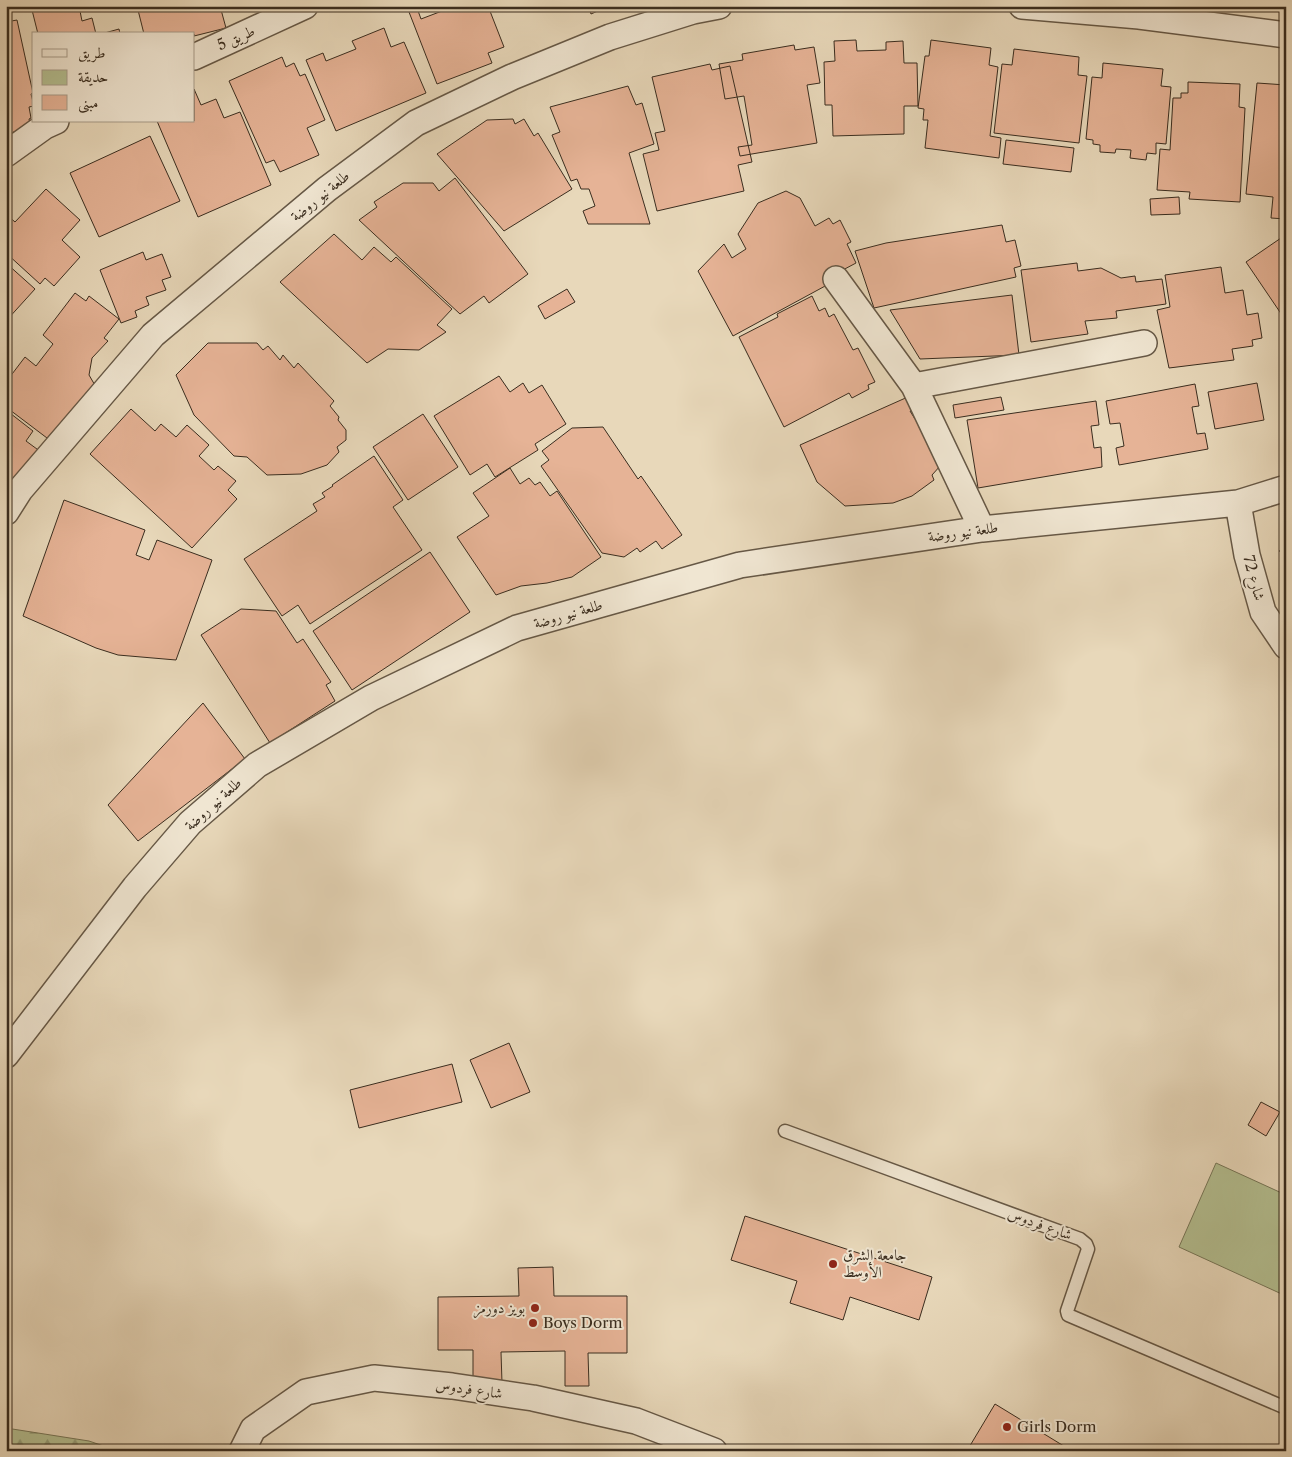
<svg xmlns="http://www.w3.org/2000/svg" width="1292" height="1457" font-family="'Libre Caslon Text',Amiri,serif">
  <defs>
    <pattern id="forest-firs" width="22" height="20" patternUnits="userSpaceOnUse" patternTransform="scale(1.25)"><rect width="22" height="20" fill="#b4bf91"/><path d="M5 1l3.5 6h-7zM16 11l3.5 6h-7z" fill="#939c76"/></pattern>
  </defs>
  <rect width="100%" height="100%" fill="#e8d8ba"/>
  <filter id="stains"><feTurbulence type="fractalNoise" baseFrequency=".004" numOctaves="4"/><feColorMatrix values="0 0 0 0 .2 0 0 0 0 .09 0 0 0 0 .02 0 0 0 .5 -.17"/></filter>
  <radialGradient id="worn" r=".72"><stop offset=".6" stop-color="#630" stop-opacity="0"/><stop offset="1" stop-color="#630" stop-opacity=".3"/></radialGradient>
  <path fill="#b4bf91" stroke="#777658" d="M1216 1163 1286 1195V1296L1179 1247Z"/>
  <path fill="url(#forest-firs)" stroke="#777658" d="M6 1428 89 1441 118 1451H6Z"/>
  <path fill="#e6b396" stroke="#3a2d1f" d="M31 6H79L82 21 92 18 96 34H38Z
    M137 6H220L226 28 194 36V34H144Z
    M441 6H488L504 47 488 53 492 63 437 84 409 12 417 8 421 19 442 11Z
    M588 6H609L591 14Z
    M17 20 33 93 31 94 34 106 29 107 31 118 29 119 31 128 6 134V22Z
    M384 28 391 47 404 42 426 93 336 131 306 60 323 53 326 61 356 49 352 41Z
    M119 29 120 34H101Z
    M856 40 857 51 886 50V42L903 41 904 63H917L918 106H904V134L833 136 832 105H825L824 62 835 61 834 41Z
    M931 40 991 48 989 65 998 67 990 136 1001 138 999 158 925 148 928 120H923L924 109 918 108 925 56H929Z
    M794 45 795 50 814 47 820 83 807 85 817 143 740 156 738 147 752 145 744 96 725 99 719 64 743 60 742 54Z
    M1014 49 1079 57 1078 75 1087 76 1079 143 994 133 1002 64 1012 65Z
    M282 57 286 67 294 63 300 76 305 74 325 120 307 128 319 155 280 172 274 160 266 163 229 81Z
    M1103 63 1163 69 1161 86 1171 87 1166 144 1156 143V154L1147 153 1146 160 1130 158 1131 150 1116 149 1115 153 1100 152V145L1093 144V140L1086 139 1092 77 1102 78Z
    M710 64 712 70 730 66 752 162 738 165 744 191 657 211 643 154 659 150 655 133 665 131 652 77Z
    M1188 82 1240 84 1239 107 1245 108 1240 202 1189 199 1190 192 1157 190 1160 149 1170 150 1173 98H1181V93H1188Z
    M1257 83 1286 85V219L1271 218 1273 197 1246 194Z
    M628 86 636 105 642 103 654 144 629 153 650 224H588L583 211 595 206 589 189H581L577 179 571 181 552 135 560 132 550 107Z
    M194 89 201 105 216 99 224 118 240 112 271 185 198 217 157 121H194Z
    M513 119 515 124 524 119 534 136 538 133 572 189 504 231 437 154 487 120Z
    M150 136 180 201 99 237 70 173Z
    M1006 140 1074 148 1071 172 1003 164Z
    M455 178 528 274 489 303 484 296 460 314 359 220 377 207 374 202 403 183H433L439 191Z
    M46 189 80 220 62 240 80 257 54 286 45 278 40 284 6 253V216L7 215 15 222Z
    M786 191 800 198 815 226 829 218 833 224 840 220 851 242 847 244 856 263 824 280 827 285 733 336 698 271 724 244 732 258 746 249 738 234 758 203Z
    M1179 197 1180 214 1151 215 1150 199Z
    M1002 225 1006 242 1015 240 1021 266 1014 268 1016 277 874 308 855 251 886 243Z
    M334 234 362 260 374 247 391 262 396 257 452 309 437 325 446 332 419 350 388 349 367 363 280 282Z
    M1281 238 1284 244 1286 243V321L1246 262Z
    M143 252 146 260 162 254 171 277 162 280 166 290 146 297 149 305 135 311 137 317 121 323 100 270Z
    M6 263 35 289 6 321Z
    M1077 263 1078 271 1101 268 1121 278 1135 276 1136 282 1162 279 1166 304 1116 311 1117 318 1085 321 1088 334 1031 342 1021 270Z
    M1221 267 1225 293 1243 290 1247 315 1258 313 1262 338 1252 340 1253 346 1232 349 1234 360 1169 368 1157 310 1170 307 1165 275Z
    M567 289 575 302 545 319 538 306Z
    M75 293 86 301 89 296 119 319 104 338 108 341 92 358 89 375 96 387 47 438 6 407V382L25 357 36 366 53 344 43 335Z
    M1012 295 1019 355 920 359 890 310Z
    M812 296 819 311 825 308 829 317 834 314 853 350 858 348 875 382 868 385 869 389 852 398 849 393 784 427 739 337 778 317 777 314Z
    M208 343H257L263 350 268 346 280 360 283 355 294 368 298 363 334 401 330 406 339 417 338 420 346 430V440L337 447 339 452 327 465 301 474 267 475 247 457 234 456 194 415 176 375Z
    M499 376 510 392 523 383 529 393 542 385 566 424 535 444 538 450 495 477 487 464 470 475 434 416Z
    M1257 383 1264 420 1215 429 1208 392Z
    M1195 384 1199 406 1192 407 1197 434 1205 433 1208 449 1119 465 1116 448 1124 446 1120 423 1110 424 1106 401Z
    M910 396 916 408 910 411 915 419 919 417 927 431 923 433 941 465 932 475 934 480 912 496 893 503 845 506 817 482 800 445Z
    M1001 397 1004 410 955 418 953 405Z
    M1096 401 1099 425 1091 426 1094 448 1101 447 1102 467 978 488 967 420Z
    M131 409 155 431 161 424 176 437 187 425 209 445 199 456 214 470 218 466 236 481 228 490 237 499 192 548 90 454Z
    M6 410 33 431 26 441 41 452 6 495Z
    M423 414 458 467 408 500 373 447Z
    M603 427 638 479 641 476 682 535 662 549 656 541 640 552 637 548 624 557 602 553 541 466 549 460 542 451 572 428Z
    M374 456 403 500 393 507 422 550 310 624 298 605 282 616 244 559 317 511 313 504 325 497 322 493 333 486 332 485Z
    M510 468 520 484 529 478 535 485 540 482 550 496 557 491 601 557 572 577 547 583 521 586 496 595 457 537 489 516 473 493Z
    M64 500 145 530 136 555 149 560 157 540 212 560 176 660 118 655 96 648 23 616Z
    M1286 544V558L1279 551Z
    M430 552 470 612 352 690 313 631Z
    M241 609 276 611 297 643 303 639 331 682 326 685 335 701 270 743 201 635Z
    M203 703 245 759 138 841 108 805Z
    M509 1043 530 1092 491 1108 470 1060Z
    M452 1064 462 1102 359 1128 350 1090Z
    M1261 1102 1280 1112 1266 1136 1248 1125Z
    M745 1216 932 1277 919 1320 850 1297 843 1320 790 1303 797 1281 731 1260Z
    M553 1267 554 1296H627V1353H588L589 1386H565V1351L501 1352 502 1383H473V1350H438V1297L519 1296 518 1268Z
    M995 1404 1072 1451H970L968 1449Z"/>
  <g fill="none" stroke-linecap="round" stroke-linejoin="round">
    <defs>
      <path id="lane" d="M785 1131 1080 1239 1086 1244 1088 1249 1067 1311 1068 1315 1286 1408"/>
      <path id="street" d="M1022 6 1139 16 1286 35
        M194 57 305 6
        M6 154 45 126 56 121
        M836 279 914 386 982 529
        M914 386 1144 343
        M1238 503 1247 555 1263 612 1286 646
        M6 512 20 490 153 335 327 189 416 123 512 77 610 37 693 11 719 6
        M6 1055 135 887 190 823 257 765 371 698 517 628 740 565 982 529 1238 503 1286 488
        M242 1451 253 1429 306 1392 374 1378 452 1386 533 1398 636 1421 714 1451"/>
    </defs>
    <use href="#lane" stroke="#665846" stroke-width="15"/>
    <use href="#street" stroke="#665846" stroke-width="28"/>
    <use href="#lane" stroke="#f0e6d2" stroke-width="12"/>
    <use href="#street" stroke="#f0e6d2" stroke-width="25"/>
  </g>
  <g fill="#8f2418" stroke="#f0e6d2" stroke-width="2">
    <circle cx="833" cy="1264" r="5"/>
    <circle cx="535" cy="1308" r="5"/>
    <circle cx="533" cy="1323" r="5"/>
    <circle cx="1007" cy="1427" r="5"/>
  </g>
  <g text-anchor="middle" stroke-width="4" stroke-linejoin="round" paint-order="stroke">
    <g font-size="15" fill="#3a2d1f" stroke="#f0e6d2">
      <text transform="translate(236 38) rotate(-24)" y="5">طريق 5</text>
      <text transform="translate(320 196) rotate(-39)" y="5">طلعة نيو روضة</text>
      <text transform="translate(963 532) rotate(-8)" y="5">طلعة نيو روضة</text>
      <text transform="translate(1254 578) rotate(75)" y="5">شارع 72</text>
      <text transform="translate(568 614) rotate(-16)" y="5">طلعة نيو روضة</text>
      <text transform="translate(213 804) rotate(-42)" y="5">طلعة نيو روضة</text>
      <text transform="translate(1040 1224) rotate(20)" y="5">شارع فردوس</text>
      <text transform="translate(469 1389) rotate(8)" y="5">شارع فردوس</text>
    </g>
    <g font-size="15" fill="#3a2d1f" stroke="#f0e6d2" text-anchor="start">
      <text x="843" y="1260">جامعة الشرق<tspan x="843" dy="17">الأوسط</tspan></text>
      <text x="525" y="1313" text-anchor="end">بويز دورمز</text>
      <text x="543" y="1328">Boys Dorm</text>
      <text x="1017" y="1432">Girls Dorm</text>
    </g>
  </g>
  <rect width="1292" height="1457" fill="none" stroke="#e8d8ba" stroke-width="25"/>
  <rect x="8" y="8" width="1277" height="1442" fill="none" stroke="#3a2d1f" stroke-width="2.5"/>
  <rect x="12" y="12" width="1267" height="1432" fill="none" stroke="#3a2d1f"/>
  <rect x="32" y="32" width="162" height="90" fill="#f0e6d2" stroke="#a79c8a"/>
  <rect x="42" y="49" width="25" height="8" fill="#f0e6d2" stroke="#a79c8a"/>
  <text x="78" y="58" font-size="15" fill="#3a2d1f">طريق</text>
  <rect x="42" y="70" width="25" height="15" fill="#b4bf91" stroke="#a79c8a"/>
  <text x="78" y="82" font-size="15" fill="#3a2d1f">حديقة</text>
  <rect x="42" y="95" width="25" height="15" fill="#e6b396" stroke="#a79c8a"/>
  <text x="78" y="108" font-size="15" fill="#3a2d1f">مبنى</text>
  <rect width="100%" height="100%" filter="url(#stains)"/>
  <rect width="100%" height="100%" fill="url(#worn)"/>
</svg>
